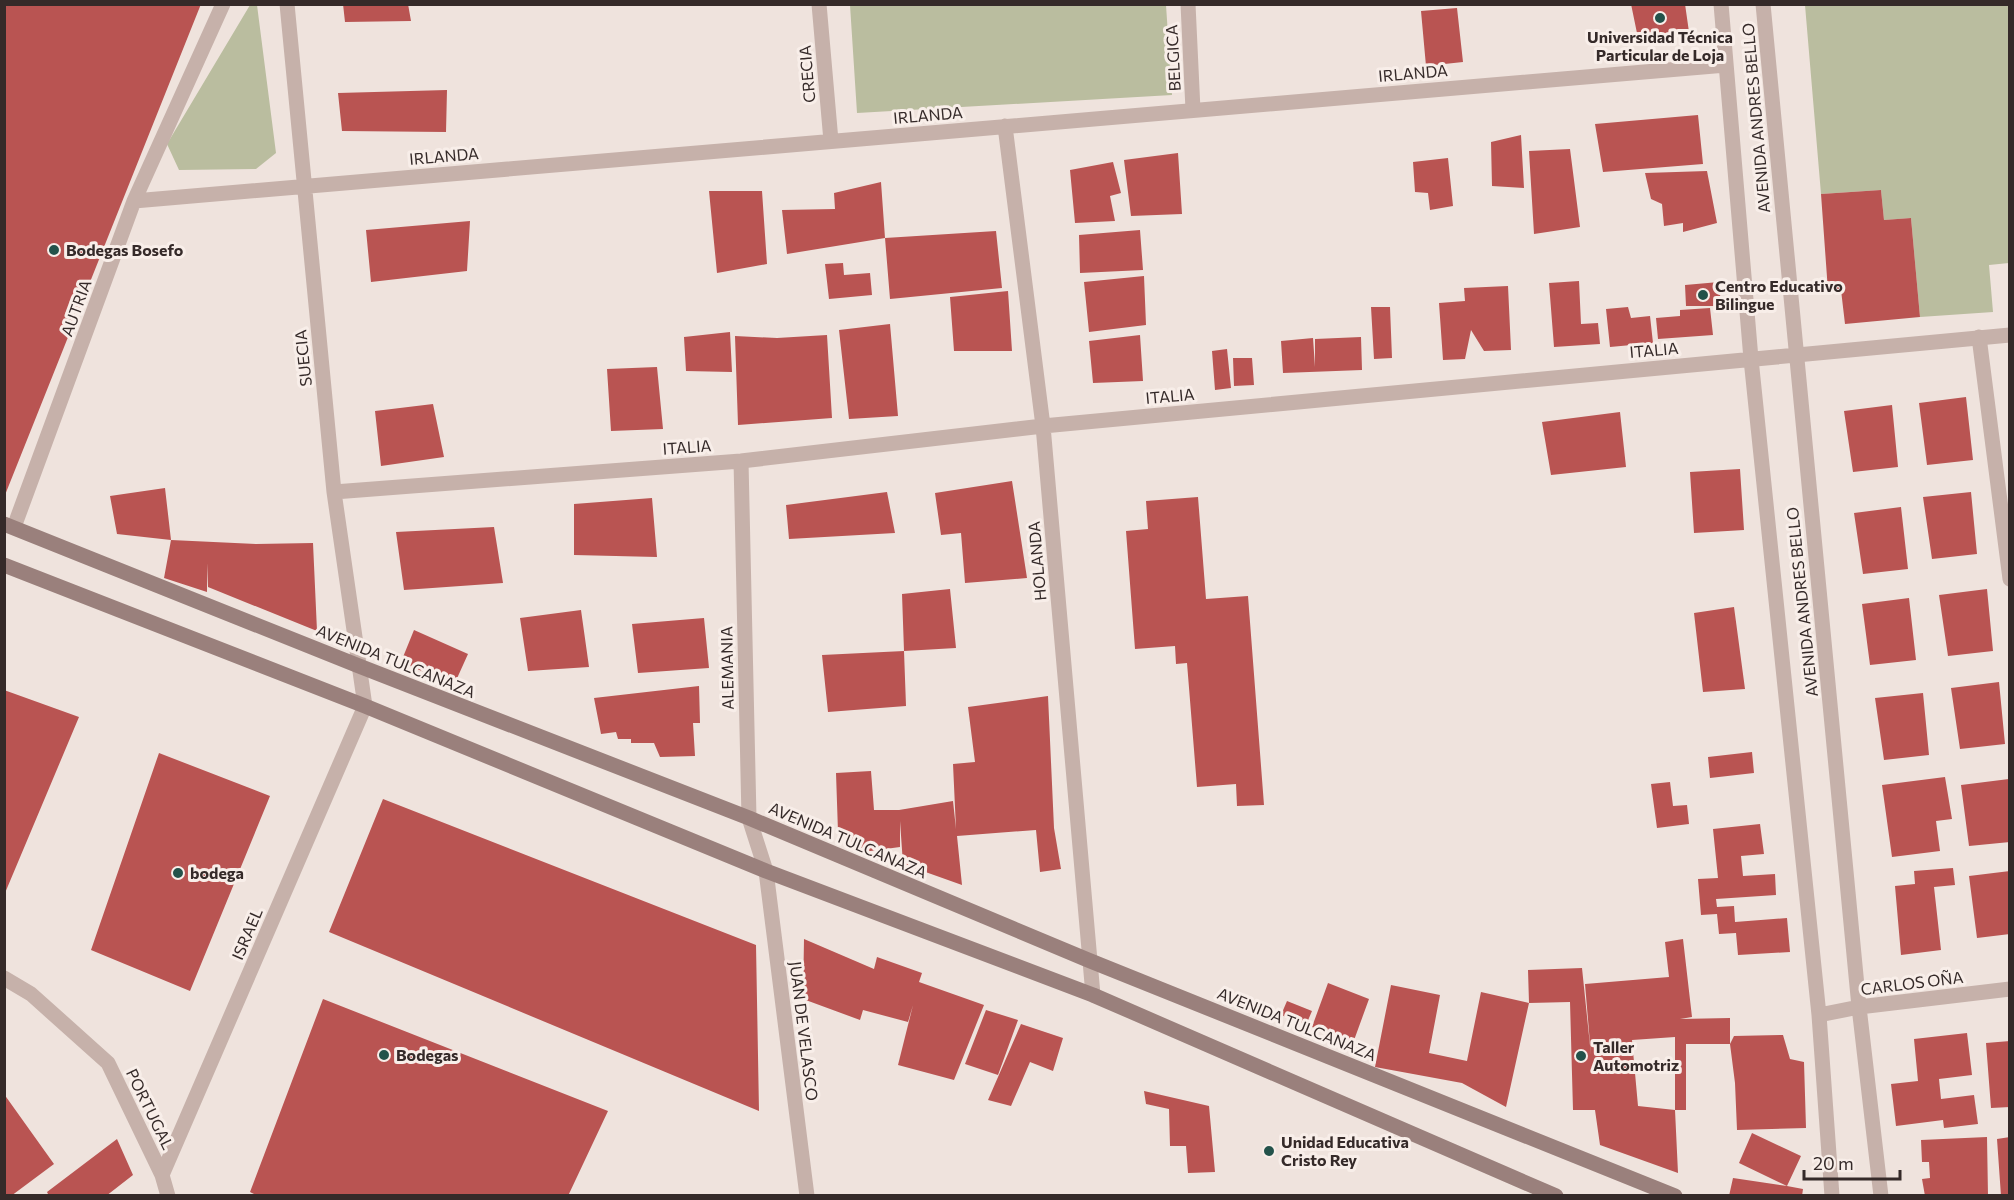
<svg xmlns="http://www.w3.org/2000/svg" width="2014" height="1200" font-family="Commissioner,sans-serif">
  <rect width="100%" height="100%" fill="#efe3dd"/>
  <path fill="#babd9f" d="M250 5H257L276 153 256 169 179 170 167 144Z
    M850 5H1166L1172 95 857 113Z
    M1805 5H2009V263L1989 265 1993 312 1920 317 1911 218 1884 220 1881 190 1821 194Z"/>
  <path fill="#b95452" d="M4 4H201L5 495H4Z
    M343 4H408L411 21 345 22Z
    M1631 4H1685L1689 32 1638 38Z
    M1457 8 1463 62 1426 66 1421 11Z
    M447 90 446 132 342 131 338 93Z
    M1698 115 1703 164 1603 172 1595 124Z
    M1521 135 1524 188 1492 186 1491 142Z
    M1570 149 1580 227 1534 234 1529 151Z
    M1178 153 1182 214 1131 216 1124 160Z
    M1448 158 1453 206 1430 210 1428 193 1415 192 1413 162Z
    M1113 162 1121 193 1110 196 1115 221 1075 223 1070 170Z
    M1707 171 1717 223 1683 232V223L1664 226 1662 204 1651 199 1645 173Z
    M881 182 885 238 787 254 782 210 835 209 834 193Z
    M1881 190 1884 220 1911 218 1920 317 1845 324 1841 290 1828 291 1821 194Z
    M709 191H762L767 264 717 273Z
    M470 221 467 271 371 282 366 230Z
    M1140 230 1143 270 1080 273 1079 235Z
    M996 231 1002 288 890 299 885 238Z
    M843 263 844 275 870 273 872 295 829 299 825 264Z
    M1144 276 1146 325 1089 332 1084 282Z
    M1579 281 1581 324 1598 323 1600 344 1554 347 1549 283Z
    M1719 282 1721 306H1686L1685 285Z
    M1508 286 1511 350 1484 351 1471 330 1465 359 1443 360 1439 303 1465 301 1464 288Z
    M1008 291 1012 351H954L950 297Z
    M1371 307H1390L1392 358 1374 359Z
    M1628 307 1631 318 1650 316 1653 343 1610 347 1606 309Z
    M1710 308 1713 335 1658 339 1656 318 1680 316V310Z
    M890 324 898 416 849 419 839 330Z
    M730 332 732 372 686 371 684 337Z
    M827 335 832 418 738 425 735 336 777 338Z
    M1140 335 1143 381 1093 383 1089 341Z
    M1361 337 1362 370 1283 373 1281 341 1313 338 1315 367V339Z
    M1227 349 1231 388 1215 390 1212 351Z
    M1233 358H1252L1254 385 1234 386Z
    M657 367 663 429 611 431 607 369Z
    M1966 397 1973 460 1927 465 1919 403Z
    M433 404 444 457 381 466 375 411Z
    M1892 405 1898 467 1853 472 1844 411Z
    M1620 412 1626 467 1551 475 1542 422Z
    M1740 469 1744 530 1694 533 1690 472Z
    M1012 481 1027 578 965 583 961 533 941 535 935 493Z
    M165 488 171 540 117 534 110 496Z
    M887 492 895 533 789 539 786 505Z
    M1971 492 1977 554 1932 559 1923 497Z
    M1198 497 1206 599 1248 596 1264 805 1237 806 1236 784 1197 787 1187 663 1176 664 1175 646 1135 649 1126 531 1148 529 1146 501Z
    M652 498 657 557 574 555V504Z
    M1901 507 1908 569 1863 574 1854 513Z
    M494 527 503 583 404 590 396 532Z
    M171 540 256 544 313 543 317 631 208 587 207 563V592L164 578Z
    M950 589 956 648 904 651 902 594Z
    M1987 589 1993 651 1948 656 1939 595Z
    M1909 598 1916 660 1870 665 1862 604Z
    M1734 607 1745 689 1703 692 1694 613Z
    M581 610 589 667 528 671 520 618Z
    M704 618 709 668 638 673 632 624Z
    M414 630 468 654 454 685 401 662Z
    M904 651 906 706 828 712 822 655Z
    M1999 682 2005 744 1960 749 1951 688Z
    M699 686 700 723H693L695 756 660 757 654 743H631V739H618L616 732 601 734 594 698Z
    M4 690 79 717 5 893H4Z
    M1923 693 1929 755 1884 760 1875 698Z
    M1048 696 1054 828 1061 869 1040 872 1036 830 957 836 962 885 903 864 900 821V847L863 852 838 832 836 773 871 771 874 810H899L953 801 956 829 953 764 975 762 968 707Z
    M1752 752 1754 773 1710 778 1708 757Z
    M159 753 270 796 190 991 91 950Z
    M1945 777 1952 819 1936 821 1940 851 1892 857 1882 785Z
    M2009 779 2010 842 1969 846 1961 785Z
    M1670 782 1673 806 1687 805 1689 824 1657 828 1651 784Z
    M383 799 756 945 759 1111 329 932Z
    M1760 824 1764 854 1741 856 1743 876 1775 874 1776 895 1716 899 1717 907 1734 906 1735 922 1787 918 1790 952 1738 955 1736 933 1719 934 1717 914 1701 915 1698 879 1718 878 1713 829Z
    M1953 868 1955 885 1934 887 1941 950 1901 955 1895 886 1915 884 1914 871Z
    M2010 871V934L1977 938 1969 876Z
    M804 939 874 969 877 957 922 973 919 982 984 1005 954 1080 898 1065 913 1005 908 1022 863 1010 860 1020 803 999Z
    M1683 939 1692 1017 1680 1019 1730 1018V1044H1686V1110H1675V1037L1632 1040 1638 1106 1675 1110 1678 1173 1600 1145 1595 1110H1573L1570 1002 1529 1003 1528 970 1582 968 1591 1055 1585 984 1669 977 1665 942Z
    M1328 983 1369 999 1353 1043 1312 1027Z
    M1391 985 1440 995 1429 1053 1467 1061 1481 992 1529 1003 1506 1107 1462 1083 1375 1067Z
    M323 999 608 1111 568 1196H258L250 1192Z
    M1287 1001 1312 1011 1306 1025 1281 1015Z
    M986 1010 1018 1020 998 1075 965 1064Z
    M1021 1024 1063 1038 1053 1071 1030 1062 1011 1106 988 1100Z
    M1967 1033 1972 1075 1939 1079 1941 1099 1974 1095 1978 1124 1944 1128 1943 1120 1896 1126 1891 1084 1918 1081 1914 1039Z
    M1783 1035 1790 1059 1804 1062 1806 1128 1737 1130 1735 1083 1730 1044 1734 1036Z
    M2010 1041V1107L1991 1108 1986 1043Z
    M1144 1091 1209 1106 1215 1172 1188 1173 1186 1146H1170L1169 1109 1146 1104Z
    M4 1094 54 1164 11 1196H4Z
    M1752 1133 1801 1156 1787 1186 1803 1189 1802 1196H1729L1733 1178 1787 1186 1739 1163Z
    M1987 1137 1988 1196H1925L1922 1179 1930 1178 1929 1162H1922L1921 1140Z
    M2010 1137V1196H2001L1997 1139Z
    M117 1139 133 1175 106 1196H49L47 1192Z"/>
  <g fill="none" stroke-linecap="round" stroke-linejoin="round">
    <path stroke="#c6b1aa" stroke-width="15" d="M1979 337 2010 579"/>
    <path stroke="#c6b1aa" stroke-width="15" d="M819 4 831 141
      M1188 4 1193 110
      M1721 4 1751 359 1819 1015 1832 1196
      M1763 4 1859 1007 1881 1196
      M1005 126 1043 426 1093 995
      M134 201 1726 65
      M741 461 749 818 766 871 807 1196
      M334 492 741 461 1043 426 2010 335
      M14 527 134 201 223 4
      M4 978 31 994 108 1063 162 1175 168 1196
      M1819 1015 1859 1007 2010 989
      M162 1175 365 706 334 492 287 4"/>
    <path stroke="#9a807c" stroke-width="15" d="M4 524 359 666 749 818 1088 960 1675 1196
      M4 565 365 706 766 871 1093 995 1556 1196"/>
  </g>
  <g fill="#23524a" stroke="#f8eee9" stroke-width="2">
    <circle cx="1660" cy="18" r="6"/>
    <circle cx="54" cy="250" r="6"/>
    <circle cx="1703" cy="295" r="6"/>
    <circle cx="178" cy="873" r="6"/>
    <circle cx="384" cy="1055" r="6"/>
    <circle cx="1581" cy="1056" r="6"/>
    <circle cx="1269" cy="1151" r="6"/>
  </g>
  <g text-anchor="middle" stroke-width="6" stroke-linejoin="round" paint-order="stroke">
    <g font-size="16" font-weight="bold" fill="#352a29" stroke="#f8eee9" text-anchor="start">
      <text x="1660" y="43" text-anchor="middle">Universidad Técnica<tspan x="1660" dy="18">Particular de Loja</tspan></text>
      <text x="66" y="256">Bodegas Bosefo</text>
      <text x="1715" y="292">Centro Educativo<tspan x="1715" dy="18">Bilingue</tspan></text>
      <text x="190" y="879">bodega</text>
      <text x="1593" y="1053">Taller<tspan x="1593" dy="18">Automotriz</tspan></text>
      <text x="396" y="1061">Bodegas</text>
      <text x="1281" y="1148">Unidad Educativa<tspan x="1281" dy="18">Cristo Rey</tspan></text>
    </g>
    <g font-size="16" fill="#352a29" stroke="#f8eee9">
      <text transform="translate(1173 58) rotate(-93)" y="6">BELGICA</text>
      <text transform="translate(1413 73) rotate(-5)" y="6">IRLANDA</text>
      <text transform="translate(807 74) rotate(-95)" y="6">CRECIA</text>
      <text transform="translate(928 115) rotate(-5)" y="6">IRLANDA</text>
      <text transform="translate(1756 118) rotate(-95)" y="6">AVENIDA ANDRES BELLO</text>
      <text transform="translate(444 156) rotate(-5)" y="6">IRLANDA</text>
      <text transform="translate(76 308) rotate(-70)" y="6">AUTRIA</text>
      <text transform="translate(1654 350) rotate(-5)" y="6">ITALIA</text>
      <text transform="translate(303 358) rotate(-96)" y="6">SUECIA</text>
      <text transform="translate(1170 396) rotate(-5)" y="6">ITALIA</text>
      <text transform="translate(687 447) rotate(-4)" y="6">ITALIA</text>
      <text transform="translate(1037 561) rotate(-95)" y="6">HOLANDA</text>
      <text transform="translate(1802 602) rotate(-96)" y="6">AVENIDA ANDRES BELLO</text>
      <text transform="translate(396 661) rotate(22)" y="6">AVENIDA TULCANAZA</text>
      <text transform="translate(727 668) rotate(-91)" y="6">ALEMANIA</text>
      <text transform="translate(848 840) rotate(23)" y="6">AVENIDA TULCANAZA</text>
      <text transform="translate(247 934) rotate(-67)" y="6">ISRAEL</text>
      <text transform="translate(1912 983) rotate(-7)" y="6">CARLOS OÑA</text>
      <text transform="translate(1297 1024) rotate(22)" y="6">AVENIDA TULCANAZA</text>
      <text transform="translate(804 1031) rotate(83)" y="6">JUAN DE VELASCO</text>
      <text transform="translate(150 1109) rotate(64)" y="6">PORTUGAL</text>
    </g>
  </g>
  <rect width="2014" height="1200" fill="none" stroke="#352a29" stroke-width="12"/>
  <path d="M1804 1170v9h96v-9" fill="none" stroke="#352a29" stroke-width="3"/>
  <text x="1813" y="1170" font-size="18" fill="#352a29" stroke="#f8eee9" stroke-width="4.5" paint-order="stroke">20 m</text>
</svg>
